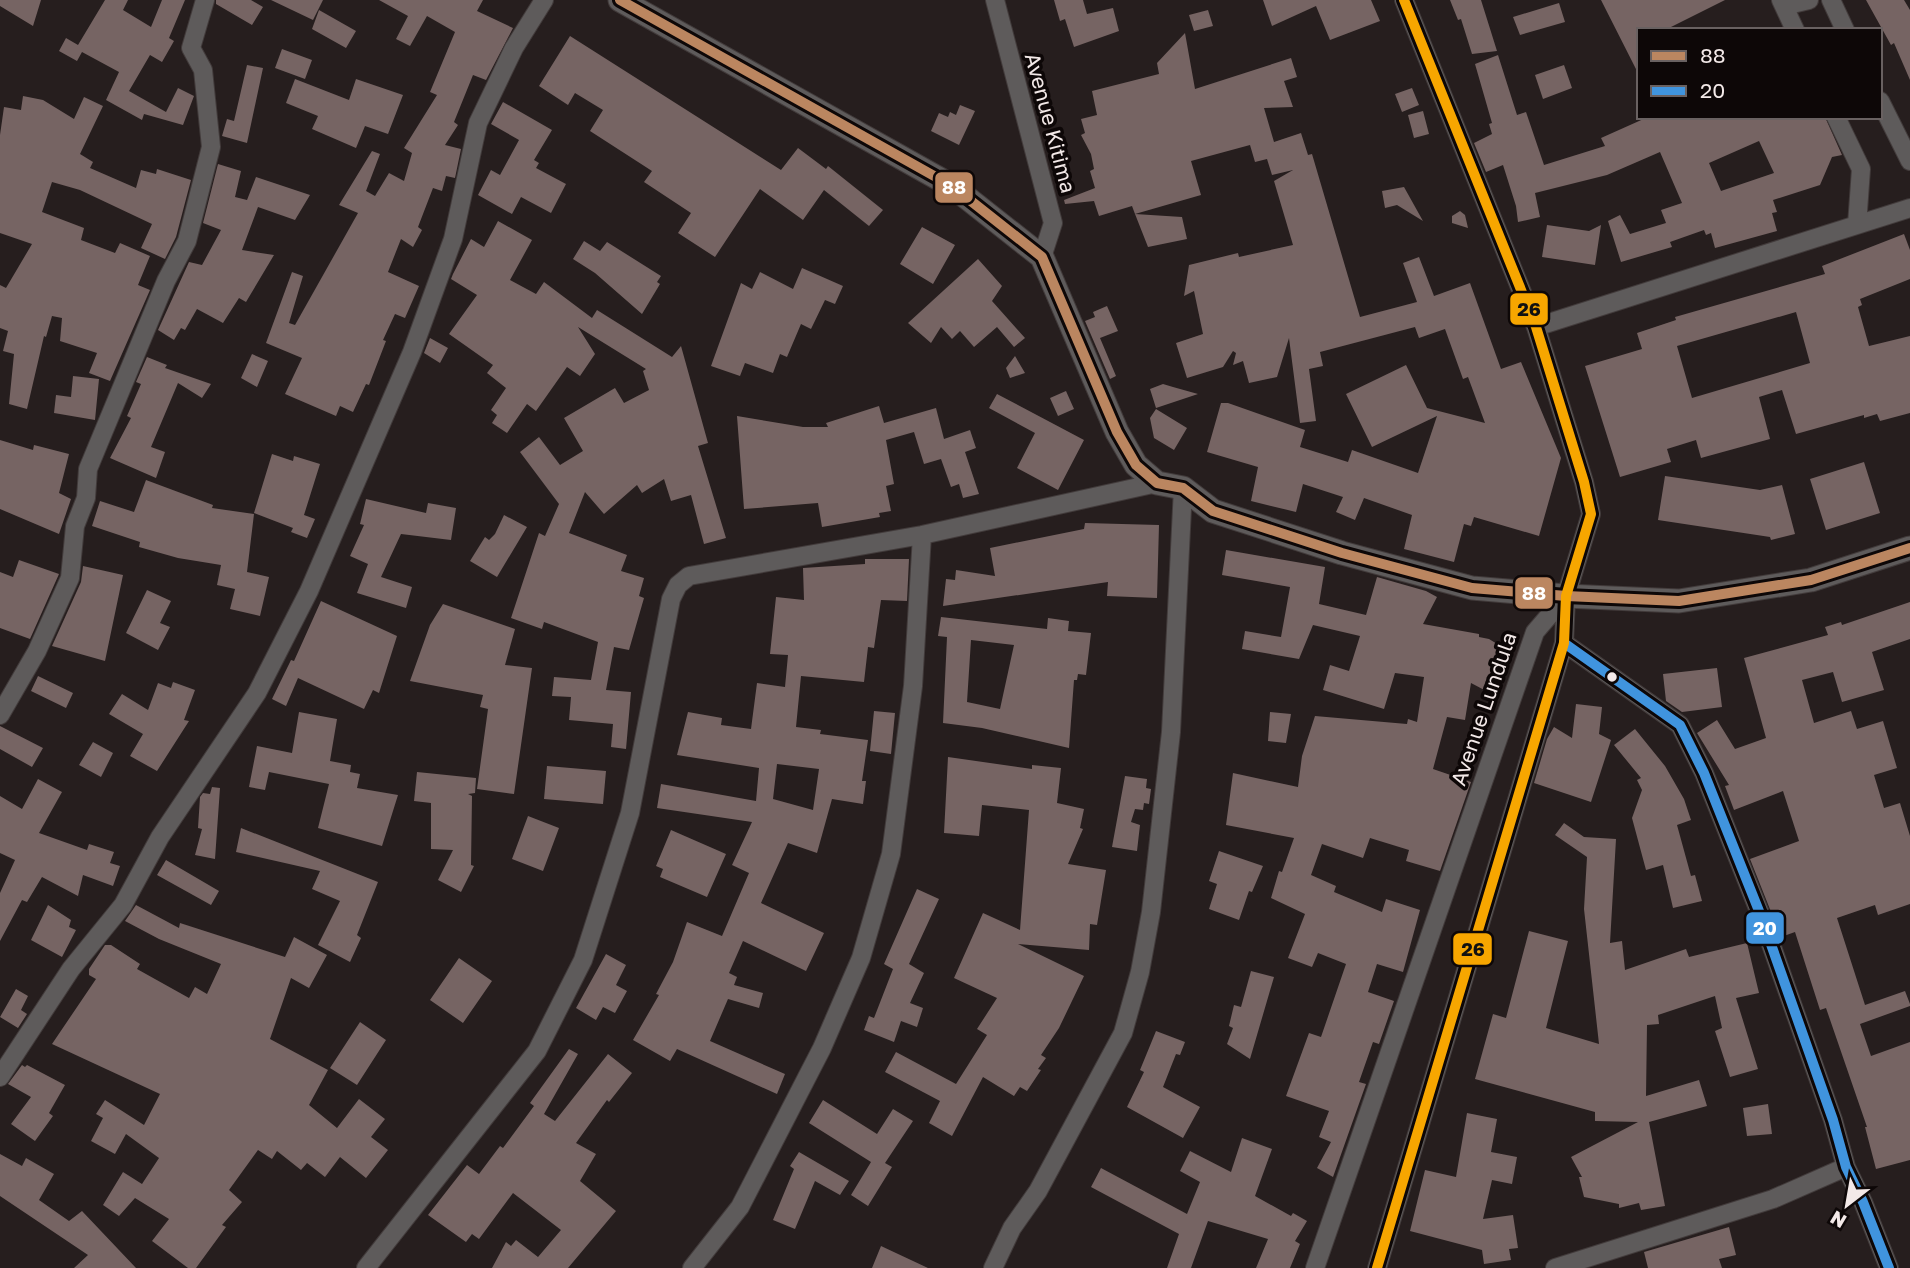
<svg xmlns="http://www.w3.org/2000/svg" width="1910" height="1268" font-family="'Golos Text',sans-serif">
  <rect width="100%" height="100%" fill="#261e1e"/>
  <path fill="#766463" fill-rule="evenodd" d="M0 0H41L33 26 0 6Z
    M105 0H128L123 10 151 27 162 0H185L169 38 174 41 162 62 150 55 129 91 166 112 178 88 194 96 183 125 144 114 142 120 106 100 119 72 82 52 77 61 59 51 66 38 78 45Z
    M216 0H251L263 7 252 25 216 4Z
    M271 0H323L313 20Z
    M379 0H483L477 11 513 28 486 80 473 75 454 122 458 125 445 145 461 149 455 178 446 176 442 191 433 188 418 227 422 230 413 247 401 239 388 272 419 286 405 318 395 314 383 340 386 341 369 385 366 384 353 412 340 406 336 416 285 394 302 358 266 343 292 272 303 276 289 323 295 325 358 213 339 205 372 151 380 154 366 191 375 196 389 173 404 181 412 153 404 148 437 95 430 92 455 32 427 16 410 46 396 39 408 16Z
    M1054 0H1083L1087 14 1113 8 1119 31 1074 47 1065 19 1060 21Z
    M1263 0H1371L1380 21 1330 40 1316 6 1272 26Z
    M1450 0H1481L1497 51 1472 54 1461 19 1458 20Z
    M1601 0H1725L1665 30H1639V75Z
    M1866 0H1904L1910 10V80L1894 43 1891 45Z
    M1559 3 1565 22 1520 35 1513 17Z
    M319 10 356 31 346 48 312 29Z
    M1208 10 1213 26 1194 31 1189 15Z
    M1185 33 1195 89 1291 58 1297 77 1284 81 1293 107 1264 108 1274 142 1301 133 1308 155 1312 154 1360 317 1417 302 1403 263 1419 257 1434 296 1470 283 1501 369 1521 362 1561 458 1539 536 1474 517 1471 526 1464 524 1454 562 1404 549 1412 515 1364 498 1355 520 1336 512 1343 497 1303 484 1296 512 1251 501 1258 467 1207 452 1221 403H1228L1305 430 1300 447 1348 462 1352 450 1418 473 1437 416 1372 447 1346 394 1406 365 1427 408 1485 423 1468 377 1463 379 1445 329 1419 338 1415 327 1320 352 1323 366 1309 369 1316 421 1300 423 1289 338 1277 377 1249 383 1243 361 1233 365 1236 353 1233 351 1223 367 1187 378 1176 343 1203 334 1194 291 1184 296 1189 265 1238 253 1239 257 1293 245 1274 181 1293 170 1272 175 1267 159 1255 162 1250 145 1191 161 1201 195 1135 214 1132 206 1099 216 1094 201 1065 204 1064 200 1095 188 1090 171 1094 169 1091 154 1081 135 1085 133 1081 119 1097 115 1092 91 1159 74 1157 63Z
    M570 36 781 170 798 148 826 169 828 166 883 210 869 226 824 190 803 220 760 189 715 257 678 233 691 213 644 182 652 171 590 131 603 110 575 93 568 105 539 86Z
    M282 49 312 60 305 79 275 68Z
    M1498 55 1517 115 1526 112 1544 165 1605 146 1601 138 1648 117H1825L1842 155 1832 157 1820 185 1773 200 1777 212 1772 213 1777 231 1715 248 1711 233 1706 235 1704 230 1670 242 1672 247 1621 262 1608 221 1620 215 1630 234 1666 223 1661 210 1682 203 1660 152 1607 175 1535 193 1540 217 1518 222 1516 206 1503 165 1486 172 1474 143 1492 134 1489 124 1492 123 1475 64ZM1759 141 1774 173 1721 191 1709 163Z
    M247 65 263 68 247 143 222 136 227 119 234 121Z
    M1564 65 1572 88 1543 99 1535 75Z
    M295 79 349 100 356 79 403 95 388 134 365 126 356 148 312 129 318 116 286 103Z
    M1412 88 1419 105 1402 112 1395 94Z
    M23 96 43 100 74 119 84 97 103 106 80 154 93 162 90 168 136 188 141 170 156 174 157 169 191 180 176 237 165 259 141 248 152 224 80 190 52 182 42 212 84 228 81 240 115 253 120 243 150 256 138 285 150 290 110 381 89 373 97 353 60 341 62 318 52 316 46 337 44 336 27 409 9 404 14 354 3 351 8 331 0 328V285L6 288 32 244 0 233V135L4 107 21 110Z
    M503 102 552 130 534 160 539 163 536 168 566 184 551 213 521 197 512 214 478 195 491 170 500 175 519 140 491 124Z
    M960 105 975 111 959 145 931 131 939 113 948 117 950 112 956 115Z
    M1423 111 1429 134 1414 138 1408 115Z
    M218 164 241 171 235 197 247 200 256 177 310 195 295 220 258 207 242 250 274 255 246 302 239 298 223 323 197 309 185 330 181 328 174 340 158 330 189 262 202 265 221 230 203 223Z
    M1404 187 1423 221 1397 205 1385 208 1382 191Z
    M1460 211 1465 215 1468 228 1452 223V216Z
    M1135 214 1182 217 1187 239 1148 247Z
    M498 221 532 240 510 280 536 294 544 282 592 318 597 310 672 357 681 346 708 443 698 446 726 538 704 544 691 495 671 501 664 479 642 493 637 485 604 514 585 492 569 533 627 555 621 571 644 578 639 596 644 598 629 650 614 647 606 690 631 692 626 749 611 747 613 724 569 720 571 697 552 696 554 677 591 680 598 642 544 622 542 629 511 618 539 533 545 536 559 504 520 452 539 437 560 465 583 451 564 418 615 388 624 403 649 390 643 371 646 369 578 327 595 354 580 376 567 367 536 411 527 404 507 433 492 423 497 415 491 410 506 388 487 373 493 365 449 334 477 295 451 279 453 274 471 239 484 247Z
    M1547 225 1589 231 1601 225 1595 265 1542 257Z
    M922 227 955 245 933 284 900 264Z
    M1904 234 1910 250V279L1860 299 1862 305 1858 307 1869 346 1910 336V413L1880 421 1877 414 1864 418V415L1796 434 1782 390 1759 397 1770 439 1701 458 1696 440 1667 449 1671 462 1620 477 1585 366 1642 349 1637 333 1676 320 1675 317 1825 274 1822 266ZM1796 312 1810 363 1692 398 1677 346Z
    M584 241 600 251 607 242 661 276 657 282 660 284 642 314 595 273 573 259Z
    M978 259 1002 286 992 301 1025 338 1014 347 997 327 974 347 960 331 952 339 941 327 931 343 908 323Z
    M802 268 843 286 835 304 825 300 811 329 801 324 787 357 780 354 773 373 745 363 740 376 711 366 741 283 752 289 760 272 793 289Z
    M1107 306 1118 331 1100 338 1116 376 1110 379 1085 321 1095 317 1093 312Z
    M430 338 448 348 440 363 424 353Z
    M252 354 268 361 257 387 241 378Z
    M1015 356 1025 373 1010 378 1006 368Z
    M147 357 167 365 165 368 211 384 202 398 178 383 151 447 165 452 156 478 110 458 131 418 127 416 141 384 136 382Z
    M73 376 99 379 95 420 54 413 56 395 71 397Z
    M1163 384 1173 387 1198 394 1156 408 1150 389Z
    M1066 391 1074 409 1058 416 1050 398Z
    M997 394 1084 440 1058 490 1017 468 1035 433 989 408Z
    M879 406 884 423 936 408 944 439 970 430 976 448 965 452 979 494 963 498 959 484 951 487 941 459 924 464 914 432 886 440 894 484 886 486 891 511 879 513 880 517 822 527 818 503 744 509 737 416 803 427H828L826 423Z
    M1156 409 1187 428 1174 450 1154 438 1150 418Z
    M0 440 33 450 34 445 69 454 59 493 71 499 59 534 0 509Z
    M272 454 293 461 294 456 320 464 304 515 315 519 307 538 291 532 293 528 254 513Z
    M1864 462 1880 513 1826 530 1810 479Z
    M1665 476 1760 490 1782 485 1795 534 1771 540 1770 537 1658 520Z
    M146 480 213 505 212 508 254 514 247 572 269 577 260 616 230 609 235 589 217 585 221 565 178 558 139 547 140 542 92 526 100 501 134 512Z
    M366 499 426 513 428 503 456 508 451 540 401 534 381 577 412 587 406 608 357 593 368 564 350 556 364 525 360 524Z
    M504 515 527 527 497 577 470 561 485 537 489 540 495 534Z
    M1085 523 1159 525 1157 598 1107 596 1108 582 943 606 946 579 955 580 956 570 995 576 990 548 1084 529Z
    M1226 550 1325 567 1319 604 1366 615 1377 577 1426 591 1437 597 1423 624 1479 634V637L1489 639 1512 653 1490 693 1471 683 1465 720 1447 717 1433 769 1471 782 1440 871 1406 861 1409 850 1370 838 1363 858 1322 844 1311 875 1336 886 1334 892 1382 912 1386 899 1420 910 1403 972 1377 964 1368 992 1394 1001 1379 1044 1373 1042 1359 1082 1366 1084 1333 1177 1317 1168 1331 1142 1319 1137 1329 1111 1286 1096 1309 1033 1321 1037 1346 964 1318 953 1312 967 1288 958 1305 914 1271 898 1279 871 1282 872 1294 838 1226 825 1233 773 1298 787 1302 756 1315 716 1407 724 1408 719 1417 722 1424 677 1395 673 1384 709 1323 690 1330 665 1349 671 1360 636 1313 625 1299 659 1242 649 1245 631 1281 637 1290 587 1222 575Z
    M865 559H909L907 601 881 600 874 648 868 647 864 682 801 676 796 727 821 730 820 734 868 740 862 781H866L863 804 832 799 817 853 788 843 761 903 824 933 806 971 743 941 729 973 737 977 734 985 763 993 759 1008 728 999 710 1041 785 1074 777 1094 677 1049 670 1061 633 1040 659 995 656 994 673 962 687 922 722 936 749 873 732 865 752 822 657 808 661 784 756 801 759 768 677 755 688 712 722 718 721 725 751 729 757 683 785 687 788 655 770 654 776 597 804 600 803 568 865 564ZM777 764 819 769 813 810 773 799Z
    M19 560 59 574 30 639 0 628V572L13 577Z
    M83 566 123 575 105 661 52 646 81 582Z
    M147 590 171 601 160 623 170 627 158 650 126 633Z
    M321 601 397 636 379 693 373 690 364 709 298 678 286 706 272 699 291 660 294 661Z
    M1910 602V639L1872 652 1884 690 1842 702 1833 672 1802 680 1814 723 1851 711 1857 729 1883 721 1897 768 1874 775 1884 808 1900 803 1910 836V904L1878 915 1875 905 1837 918 1865 1005 1905 991 1910 1004V1006L1860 1024 1871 1056 1910 1042V1160L1876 1169 1865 1127H1867L1826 1008 1820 1010 1795 932 1781 937 1750 859 1799 841 1783 791 1734 810 1725 786 1729 785 1697 733 1717 720 1735 749 1766 738 1744 658 1828 635 1825 627 1841 622 1842 625Z
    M443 604 515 629 505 665 532 668 514 794 477 789 488 709 480 707 483 695 410 681 430 625Z
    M941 617 1047 629 1048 618 1069 621 1068 631 1091 633 1086 675 1078 674 1077 680H1074L1069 748 982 728 943 723 947 637 938 636ZM971 640 1014 645 1000 709 967 702Z
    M1717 668 1722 707 1682 712 1666 701 1663 674Z
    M38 676 73 693 66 708 31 691Z
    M173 682 195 690 184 720 189 721 157 771 130 756 143 734 109 714 122 694 148 710 158 683 171 688Z
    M1576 704 1602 707 1599 734 1611 740 1591 802 1534 783 1547 739 1554 727 1572 738Z
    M874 711 895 713 891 754 870 751Z
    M299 712 337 719 330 761 351 765 350 772 360 774 357 788 398 795 382 846 318 828 329 784 269 772 265 790 249 787 257 746 292 753Z
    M1270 712 1291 714 1286 743 1268 741Z
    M0 726 43 748 32 767 0 749Z
    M1635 729 1665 766 1684 799 1691 820 1677 825 1691 876 1695 875 1702 901 1673 908 1663 865 1646 870 1632 818 1642 790 1637 780 1641 778 1614 745Z
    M93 742 113 753 101 777 79 765Z
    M948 757 1032 769V765L1061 768 1057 803 1084 809 1080 828 1083 829 1068 864 1106 870 1097 925 1090 924 1089 950 1018 944 1084 976 1059 1028 1041 1055 1046 1058 1038 1069 1041 1070 1027 1091 1020 1087 1014 1096 983 1077 952 1136 929 1123 940 1101 885 1072 896 1052 956 1084 987 1035 977 1029 997 998 954 978 983 913 1020 930 1029 810 982 805 979 836 944 833Z
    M547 766 606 771 603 804 544 799Z
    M417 772 476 778 475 793 468 794 472 796 471 865 474 866 461 892 438 880 453 850 431 849V803L414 801Z
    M1125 776 1147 779 1146 788 1151 789 1149 804 1144 803 1143 810 1135 809 1131 822 1140 825 1137 851 1112 847Z
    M38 779 62 792 39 833 87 850 89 844 114 852 110 863 120 866 113 886 83 875 78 896 42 877 27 902 22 900 0 941V893L15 860 0 853V796L22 809Z
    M212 787 220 788 215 859 195 855 202 829 198 828 200 797 203 793 210 794Z
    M528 816 559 828 543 871 512 859Z
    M1564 823 1584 837 1616 839 1610 943 1622 941 1625 970 1686 949 1689 957 1747 943 1759 993 1736 998 1758 1069 1730 1077 1715 1031 1722 1028 1715 996 1658 1015 1659 1024 1647 1025 1646 1096 1699 1080 1707 1106 1649 1122 1665 1206 1641 1210 1639 1203 1619 1208V1204L1584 1197 1579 1177H1582L1571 1157 1638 1122 1595 1121V1112L1475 1079 1493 1014 1506 1018 1529 931 1568 941 1546 1028 1599 1044 1584 909 1587 857 1555 835Z
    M241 828 378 882 357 935 361 938 350 962 318 945 340 901 312 889 320 871 236 852Z
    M671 830 726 854 707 897 660 877 663 869 656 866Z
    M1219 851 1263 866 1252 892 1249 891 1239 920 1209 909 1217 884 1209 881Z
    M166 860 219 891 211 905 157 875Z
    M917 889 939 899 909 964 924 973 910 1003 923 1008 917 1027 901 1021 894 1042 864 1030 869 1016 874 1018 893 969 884 964Z
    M48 905 71 920 69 927 76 930 62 957 31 940Z
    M136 905 179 928 180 923 285 957 294 937 327 955 309 988 291 978 270 1039 328 1070 309 1105 337 1128 359 1099 385 1119 371 1137 388 1150 366 1178 340 1157 325 1177 307 1163 301 1170 277 1151 272 1159 258 1150 229 1190 242 1202 222 1225 226 1227 196 1268H188L152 1241 169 1219 135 1198 119 1216 103 1205 123 1172 142 1184 159 1158 126 1134 115 1154 91 1141 103 1118 96 1114 105 1100 144 1125 160 1094 52 1044 96 979 89 975V969L105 945H111L140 964 137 969 189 998 195 987 207 994 221 964 159 939 125 921Z
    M606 954 626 965 616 985 627 991 615 1013 603 1007 596 1020 576 1008Z
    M459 958 492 981 463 1023 430 1000Z
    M1251 971 1274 977 1250 1059 1227 1044 1233 1028 1229 1026 1234 1005 1241 1007Z
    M16 989 28 996 21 1010 27 1014 18 1028 0 1017Z
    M360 1022 386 1040 357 1085 330 1068Z
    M1156 1031 1185 1042 1180 1055 1176 1054 1163 1087 1200 1107 1183 1138 1127 1107 1144 1072 1140 1070Z
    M569 1049 578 1054 544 1114 555 1121 608 1054 632 1073 609 1102 607 1100 576 1143 596 1154 580 1181 616 1211 568 1268H492L506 1242 511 1246 516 1240 538 1257 561 1230 513 1193 479 1239 472 1234 466 1242 428 1215 467 1165 479 1174 500 1146 503 1148 534 1106 530 1103Z
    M22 1065 25 1067 27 1065 65 1085 49 1113 53 1116 35 1141 11 1124 31 1097 8 1084Z
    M823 1100 877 1134 893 1109 913 1121 885 1163 892 1167 868 1206 851 1195 871 1162 809 1123Z
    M1768 1104 1772 1134 1747 1136 1743 1108Z
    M1467 1113 1497 1119 1491 1152 1517 1157 1512 1184 1492 1180 1483 1219 1513 1215 1518 1248 1509 1249 1511 1260 1484 1264 1482 1250 1410 1231 1425 1170 1456 1177Z
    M1242 1138 1272 1149 1255 1196 1291 1216 1293 1213 1307 1221 1295 1241 1300 1244 1290 1268H1256L1268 1239 1208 1221 1191 1268H1167L1179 1234 1091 1187 1101 1168 1187 1214 1200 1182 1180 1171 1190 1151 1231 1172Z
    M799 1152 849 1181 840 1195 815 1181 795 1229 773 1220 794 1169 790 1166Z
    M0 1154 22 1166 26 1158 54 1174 39 1200 69 1221 82 1211 136 1268H74L88 1255 0 1196Z
    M1729 1227 1736 1255 1719 1259 1722 1268H1648L1644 1252Z
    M881 1246 928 1268H872Z"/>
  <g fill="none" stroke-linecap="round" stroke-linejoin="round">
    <defs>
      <path id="minor" d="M995 0 1053 223 1042 257
        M1781 0 1795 30
        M1831 0 1845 30
        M1784 6 1809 0
        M1880 101 1910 161
        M1836 117 1861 169 1857 225
        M1536 327 1910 208
        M1564 643 1680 725 1704 773 1761 916 1833 1120 1846 1167 1863 1202 1889 1268
        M0 715 37 651 70 578 75 526 86 498 88 469 166 281 187 241 211 147 203 70 191 48 205 0
        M0 1077 71 969 123 905 160 837 257 693 309 591 412 352 453 239 478 123 514 48 544 0
        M366 1268 537 1051 583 960 630 813 671 599 678 585 689 576 922 535 1157 483
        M692 1268 740 1207 822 1048 861 958 891 854 913 686 922 535
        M993 1268 1012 1228 1038 1191 1123 1033 1140 972 1151 912 1171 732 1183 488
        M1315 1268 1535 632 1566 596
        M1377 1268 1564 643 1566 596 1591 514 1584 482 1536 327 1404 0
        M1555 1268 1773 1199 1846 1167"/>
      <path id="tertiary" d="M620 0 952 186 1042 257 1117 432 1136 465 1157 483 1183 488 1213 511 1342 553 1472 588 1566 596 1679 601 1811 580 1910 548"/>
    </defs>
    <use href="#minor" stroke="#423b3b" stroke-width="20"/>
    <use href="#tertiary" stroke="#423b3b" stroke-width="25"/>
    <use href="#minor" stroke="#5e5b5b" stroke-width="18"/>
    <use href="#tertiary" stroke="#5e5b5b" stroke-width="23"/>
    <defs>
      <path id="bus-1" d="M620 0 952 186 1042 257 1117 432 1136 465 1157 483 1183 488 1213 511 1342 553 1472 588 1566 596 1679 601 1811 580 1910 548"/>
      <path id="bus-2" d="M1564 643 1680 725 1704 773 1761 916 1833 1120 1846 1167 1863 1202 1889 1268"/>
      <path id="bus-3" d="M1377 1268 1564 643 1566 596 1591 514 1584 482 1536 327 1404 0"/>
    </defs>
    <use href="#bus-1" stroke="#0d0707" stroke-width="16"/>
    <use href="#bus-2" stroke="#0d0707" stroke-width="16"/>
    <use href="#bus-3" stroke="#0d0707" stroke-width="16"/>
    <use href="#bus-1" stroke="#bb8660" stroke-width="10"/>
    <use href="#bus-2" stroke="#4094de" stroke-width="10"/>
    <use href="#bus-3" stroke="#f7a600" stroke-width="10"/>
  </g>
  <circle fill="#f3e9e8" stroke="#0d0707" stroke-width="2.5" cx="1612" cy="677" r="6"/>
  <g text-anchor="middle" stroke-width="7" stroke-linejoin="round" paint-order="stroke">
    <g font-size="21" fill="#f3e9e8" stroke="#0d0707">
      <text transform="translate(1050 123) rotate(75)" y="7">Avenue Kitima</text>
      <text transform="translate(1484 709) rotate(-71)" y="7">Avenue Lundula</text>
    </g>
  </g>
  <g stroke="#0d0707" stroke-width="2.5">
    <rect x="934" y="171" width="40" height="33" rx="7" fill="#bb8660"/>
    <rect x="1509" y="292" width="40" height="34" rx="7" fill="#f7a600"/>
    <rect x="1514" y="576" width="40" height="34" rx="7" fill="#bb8660"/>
    <rect x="1745" y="911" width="40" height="34" rx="7" fill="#4094de"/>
    <rect x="1452" y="932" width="41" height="34" rx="7" fill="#f7a600"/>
  </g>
  <g font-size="19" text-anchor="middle" font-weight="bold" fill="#fff">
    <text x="954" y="194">88</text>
    <text x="1534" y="600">88</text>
    <text x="1765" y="935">20</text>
  </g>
  <g font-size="19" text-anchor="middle" font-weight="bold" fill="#111">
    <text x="1529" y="316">26</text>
    <text x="1473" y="956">26</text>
  </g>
  <rect x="1637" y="28" width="245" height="91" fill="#0d0707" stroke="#696161" stroke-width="2"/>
  <rect x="1651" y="51" width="35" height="10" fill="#bb8660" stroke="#696161" stroke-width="2"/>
  <text x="1700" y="63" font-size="21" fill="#f3e9e8">88</text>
  <rect x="1651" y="86" width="35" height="10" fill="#4094de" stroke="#696161" stroke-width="2"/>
  <text x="1700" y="98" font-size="21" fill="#f3e9e8">20</text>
  <g transform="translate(1847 1205) rotate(211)" stroke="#0d0707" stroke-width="5" paint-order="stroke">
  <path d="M0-5L12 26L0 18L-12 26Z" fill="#f3e9e8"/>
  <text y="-10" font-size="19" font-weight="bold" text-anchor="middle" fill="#f3e9e8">N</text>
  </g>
</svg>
